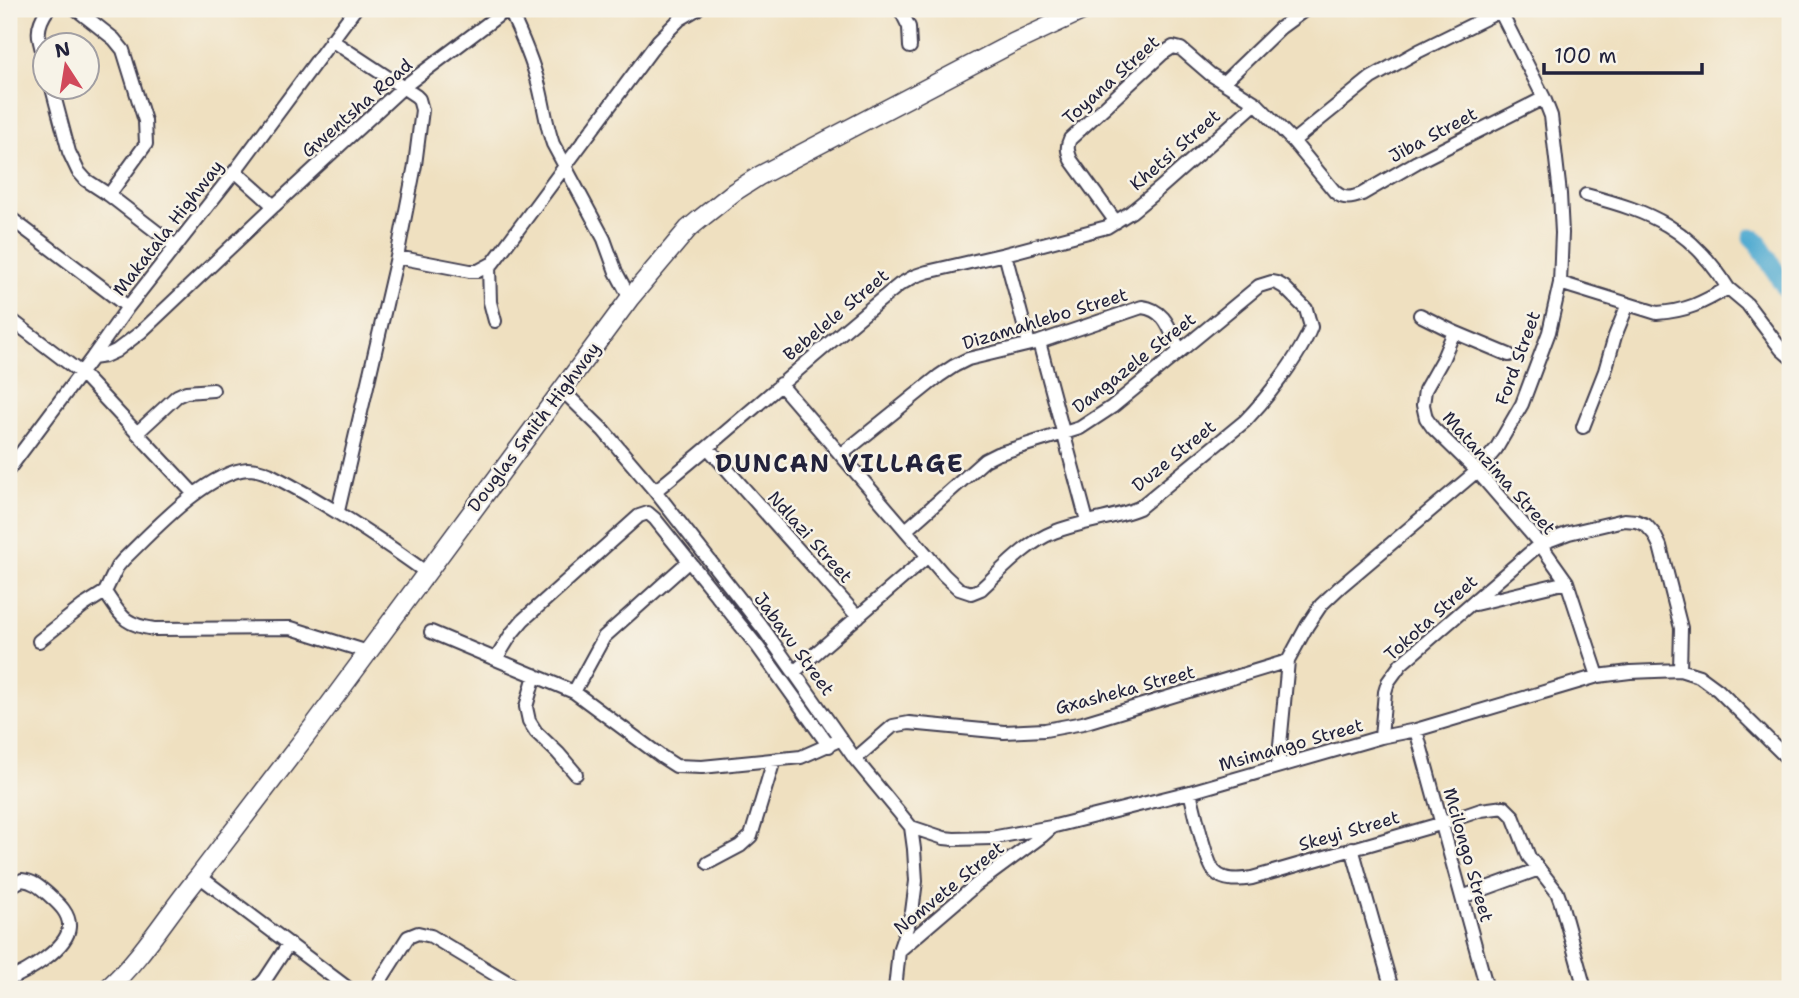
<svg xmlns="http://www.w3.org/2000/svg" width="1799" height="998" font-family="'Shantell Sans',sans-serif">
  <rect width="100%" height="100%" fill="#f7f3e8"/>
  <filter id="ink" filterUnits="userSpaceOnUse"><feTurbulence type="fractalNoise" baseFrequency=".0143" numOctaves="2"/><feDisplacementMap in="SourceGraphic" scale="14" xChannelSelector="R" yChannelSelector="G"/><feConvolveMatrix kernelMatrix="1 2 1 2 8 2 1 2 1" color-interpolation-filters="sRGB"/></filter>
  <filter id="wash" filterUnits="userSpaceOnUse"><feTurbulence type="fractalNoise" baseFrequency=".00686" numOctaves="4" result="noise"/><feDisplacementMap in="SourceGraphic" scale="28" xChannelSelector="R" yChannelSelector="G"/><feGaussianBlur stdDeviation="1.57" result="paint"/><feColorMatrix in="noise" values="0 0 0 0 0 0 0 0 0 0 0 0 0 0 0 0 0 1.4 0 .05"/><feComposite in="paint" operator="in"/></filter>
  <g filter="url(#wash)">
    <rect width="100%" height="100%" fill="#efe0c0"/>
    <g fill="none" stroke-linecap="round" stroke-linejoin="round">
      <path stroke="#53acd1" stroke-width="19" d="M1752 237 1758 243 1790 295"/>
    </g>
  </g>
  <g filter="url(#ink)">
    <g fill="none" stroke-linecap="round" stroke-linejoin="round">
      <defs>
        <path id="street" d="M76 9 114 39 123 50 145 121 146 144 109 195
          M509 9C521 34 532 59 539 86 544 105 546 125 553 144L604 239 616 272 630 298
          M900 9 909 27 910 47
          M331 40 416 96 419 99 422 110 415 165 397 257 338 511
          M46 63C39 40 33 30 48 9
          M1224 82 1280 28 1306 9
          M52 88 69 152 78 171 86 180 109 195 175 246
          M1293 141 1371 78 1419 51 1500 11
          M235 171 274 206 402 88 507 9
          M9 217 128 307
          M1116 222 1071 160C1068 152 1066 147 1070 139L1162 54 1173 47 1181 49 1210 74 1256 103 1293 141 1335 192C1344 200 1352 198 1362 194L1417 162 1544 98
          M1005 254 1029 344
          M397 257 470 271H478L493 263 658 41 680 19 697 9
          M489 266 490 302 495 321
          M1560 283 1657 313C1687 311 1702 303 1728 288 1691 228 1651 212 1586 195
          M1728 288 1747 304 1781 349 1790 357
          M1420 315 1454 332 1509 355
          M9 318 81 373 194 494
          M1454 332 1443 358 1425 390 1423 405 1426 418 1433 428 1477 471 1540 544 1567 582 1598 676
          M1039 342 1087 521
          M92 358 105 356 116 351 141 332 274 206
          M780 384 944 575 959 589 971 593 981 589C1003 569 1026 543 1054 532 1082 521 1112 519 1139 508L1245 421C1267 398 1300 356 1311 327L1306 309 1284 287 1277 283 1272 282 1259 286 1112 407 1080 428 997 454 985 460 906 530
          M562 390 604 431 655 491 765 631 855 759 911 827 914 849 916 881 912 912 899 951 895 989
          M1583 427 1605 371 1615 336 1628 304
          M137 433 177 396 186 392 213 390
          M708 448 858 617
          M842 454 939 376 954 366 968 359 1039 342 1142 307C1167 310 1170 332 1180 351
          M9 469 92 358 128 307 235 171 355 9
          M655 491C738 424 816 352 899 285L915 276 927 272 1005 254 1107 227 1131 212 1159 189 1256 103
          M105 592C122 617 123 624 154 629L291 628 368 652
          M1475 604 1567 582
          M431 632 574 692 662 757 676 766 702 767 801 757 835 742
          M39 641 83 606 105 592 117 567 124 559C153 531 207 472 248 469 255 469 262 471 269 474 325 502 376 536 427 573
          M496 659 512 633 523 620 639 516 648 513 655 519 758 647 829 746
          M794 672 928 556
          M535 675 526 707 529 721 536 732 558 753 576 774
          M574 692 604 637 689 561
          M1416 730 1487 989
          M1381 737 1385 692 1388 682 1401 664 1540 544 1569 533 1624 520 1636 521 1646 525 1654 534 1660 546 1681 628 1680 670
          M855 759 893 726 909 723 1004 732 1045 730 1083 723 1288 661
          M1278 766 1288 661 1307 626 1321 605 1340 587 1477 471 1496 449 1522 404 1549 332 1560 283 1562 233 1560 194 1551 116 1544 98 1499 9
          M1190 792C1194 807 1206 864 1215 872 1224 882 1240 880 1252 878L1440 824 1481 810 1504 807 1513 816 1529 857 1539 869
          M911 827 944 838 954 839 991 838 1051 827 1190 792 1381 737 1416 730 1598 676 1630 672 1680 670 1699 676 1718 690 1790 761
          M1352 848 1392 989
          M708 863 740 846 751 836 774 760
          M199 876 349 989
          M9 887 22 880C34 881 41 888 50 896 59 904 70 914 69 927 68 948 26 973 9 979
          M1462 897 1539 869 1557 892 1561 903 1585 989
          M899 951 977 884 1042 836 1051 828
          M256 989 265 980 288 945
          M375 989 408 937 418 933 431 936 519 989"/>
        <path id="secondary" d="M107 989C143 957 168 913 199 876L315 724 630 298 688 229 700 219 734 192 759 176 1013 43 1086 9"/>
      </defs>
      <use href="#street" stroke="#413e4f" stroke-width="16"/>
      <use href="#secondary" stroke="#413e4f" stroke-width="21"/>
      <use href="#street" stroke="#fff" stroke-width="12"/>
      <use href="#secondary" stroke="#fff" stroke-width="18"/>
    </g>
  </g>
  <g text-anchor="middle" stroke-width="5" stroke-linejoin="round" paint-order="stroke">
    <g font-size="18" fill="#22223b" stroke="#f7f3e8">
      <text transform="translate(1111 80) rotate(-42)" y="6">Toyana Street</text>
      <text transform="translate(357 108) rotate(-41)" y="6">Gwentsha Road</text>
      <text transform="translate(1433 135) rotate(-28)" y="6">Jiba Street</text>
      <text transform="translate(1175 150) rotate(-41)" y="6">Khetsi Street</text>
      <text transform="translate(168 228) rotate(-52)" y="6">Makatala Highway</text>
      <text transform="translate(836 315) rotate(-40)" y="6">Bebelele Street</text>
      <text transform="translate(1045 319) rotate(-17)" y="6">Dizamahlebo Street</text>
      <text transform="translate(1518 358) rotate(-70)" y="6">Ford Street</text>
      <text transform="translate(1134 363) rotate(-38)" y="6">Dangazele Street</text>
      <text transform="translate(534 427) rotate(-53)" y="6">Douglas Smith Highway</text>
      <text transform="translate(1174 456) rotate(-39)" y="6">Duze Street</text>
      <text transform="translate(1499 473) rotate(48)" y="6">Matanzima Street</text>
      <text transform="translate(810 537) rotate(48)" y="6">Ndlazi Street</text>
      <text transform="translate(1431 618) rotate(-42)" y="6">Tokota Street</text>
      <text transform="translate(794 644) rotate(54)" y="6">Jabavu Street</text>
      <text transform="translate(1125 690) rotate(-15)" y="6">Gxasheka Street</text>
      <text transform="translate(1291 745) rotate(-16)" y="6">Msimango Street</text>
      <text transform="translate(1349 831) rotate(-16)" y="6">Skeyi Street</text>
      <text transform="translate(1468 855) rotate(74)" y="6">Mcilongo Street</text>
      <text transform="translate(949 888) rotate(-39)" y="6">Nomvete Street</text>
    </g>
    <g font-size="24" font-weight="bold" letter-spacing="2" fill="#22223b" stroke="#f7f3e8">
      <text x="840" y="472">DUNCAN VILLAGE</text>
    </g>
  </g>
  <rect width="1799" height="998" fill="none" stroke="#f7f3e8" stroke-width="35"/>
  <g transform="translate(66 66) rotate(348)"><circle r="33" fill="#f7f3e8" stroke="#a29fa3" stroke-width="2"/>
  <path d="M0-5L12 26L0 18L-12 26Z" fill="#d1495b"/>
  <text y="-10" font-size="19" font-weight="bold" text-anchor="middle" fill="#22223b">N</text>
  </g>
  <path d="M1544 63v10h158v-10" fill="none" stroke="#22223b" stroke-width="3.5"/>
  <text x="1554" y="63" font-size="21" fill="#22223b" stroke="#f7f3e8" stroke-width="5" paint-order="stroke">100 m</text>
</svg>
